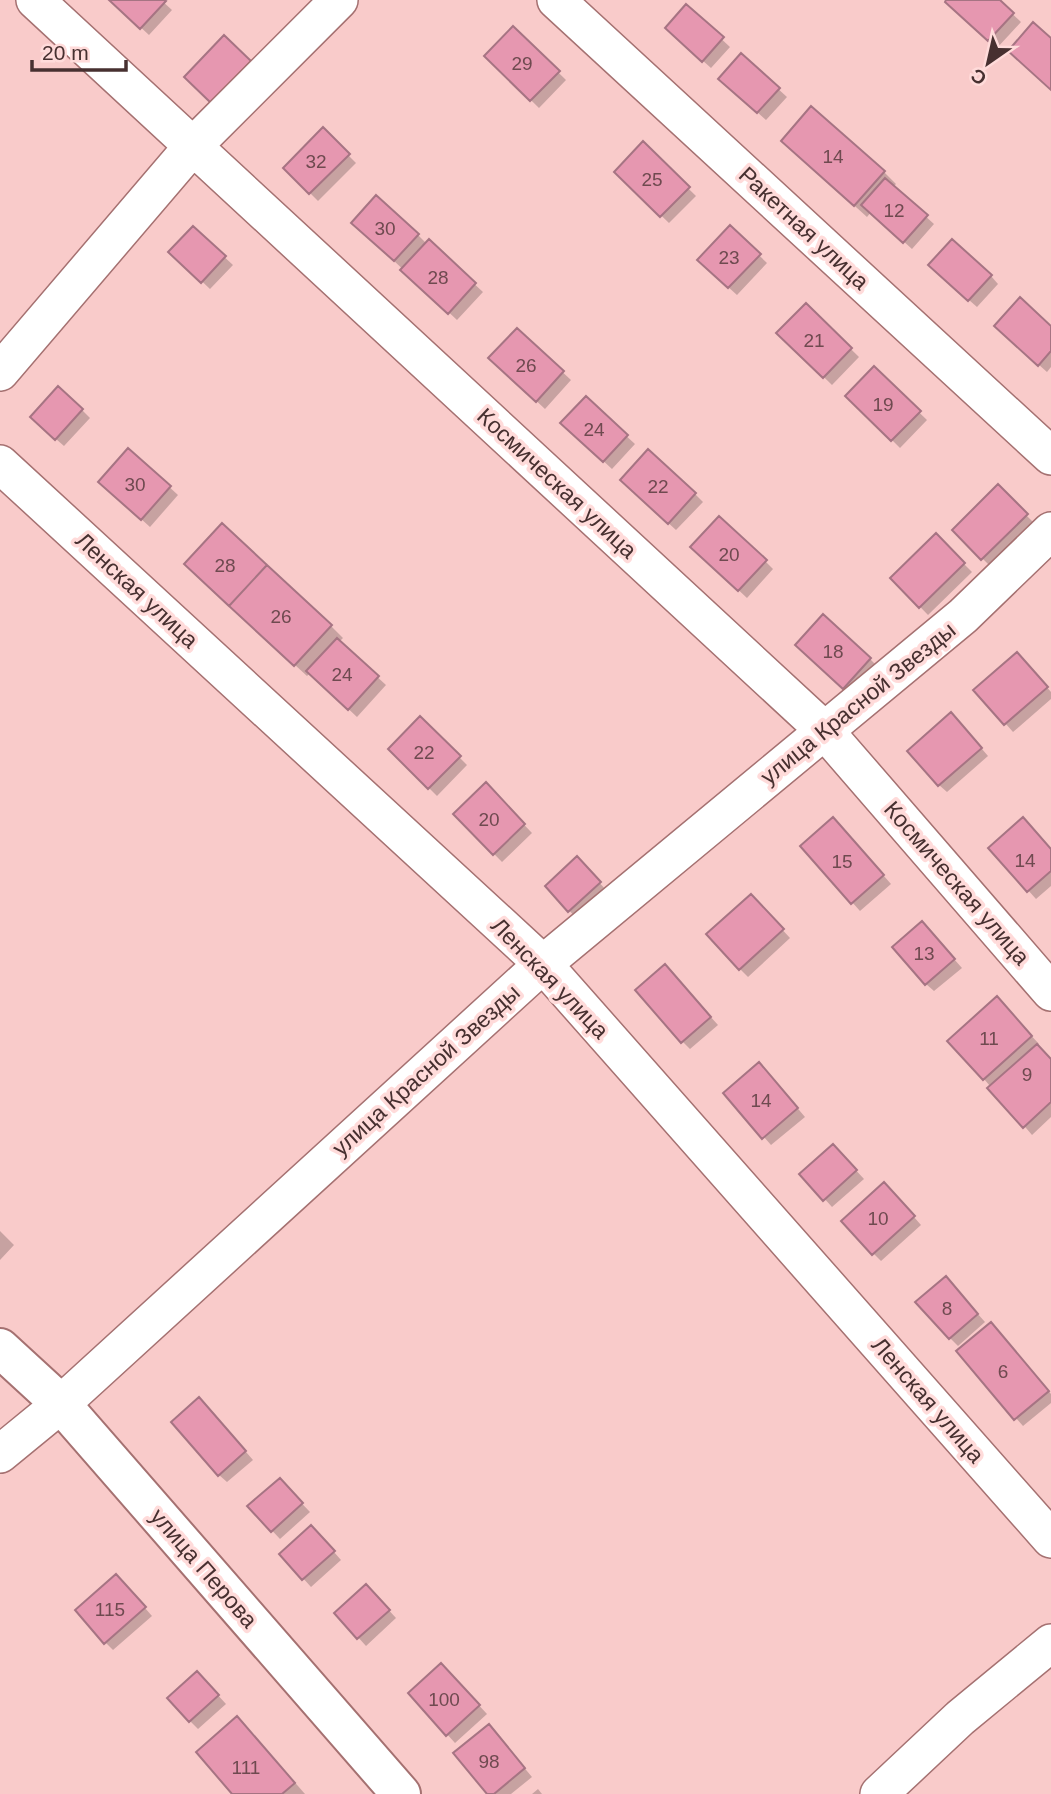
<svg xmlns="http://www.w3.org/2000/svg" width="1051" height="1794" font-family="Arial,sans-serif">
  <rect width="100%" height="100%" fill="#f9cbca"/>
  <path fill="#0003" d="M111 0H161L172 10 149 35Z
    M949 0H998L1021 22 997 48 955 9Z
    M686 6 730 47 711 68 675 36Z
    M513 28 566 80 539 108 486 56Z
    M741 55 787 97 766 120 728 86Z
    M812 109 884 172 896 184 893 187 934 224 912 249 871 212 867 217 795 152Z
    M323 130 356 163 318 201 285 168Z
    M643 144 696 196 669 223 616 172Z
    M730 227 767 263 737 295 707 268Z
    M193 228 233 265 210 289 171 252Z
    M361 230 418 235 427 244 429 242 483 292 457 320Z
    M938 273 991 276 998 284 977 307Z
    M806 305 859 357 832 385 779 333Z
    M1051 328V367L1047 372 1004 334Z
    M517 330 571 380 545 409 499 366Z
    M874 369 927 420 900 448 848 396Z
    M586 399 635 444 612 469 571 431Z
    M82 410 90 418 64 446 40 425Z
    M129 450 178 495 150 527 108 489Z
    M998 487 1034 523 990 566 954 530Z
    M630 488 695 494 703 502 676 530Z
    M935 535 972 572 928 615 892 578Z
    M701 555 765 561 773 569 747 598Z
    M244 618 331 626 343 638 339 642 386 685 357 717 310 673 307 676Z
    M805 653 870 659 878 667 851 695Z
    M1025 662 1051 692V699L1013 732 976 690Z
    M420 718 467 765 437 796 390 749Z
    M959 722 988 756 947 792 939 785Z
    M486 785 532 833 502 862 455 814Z
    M841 827 891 884 860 911 802 846Z
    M991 849 1051 851V886L1036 899Z
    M585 867 607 891 577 919 547 886Z
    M751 896 790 938 748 977 740 969Z
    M930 932 962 968 934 991 926 984Z
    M673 975 718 1025 690 1049 683 1042Z
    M1004 1006 1039 1044 1037 1046 1051 1061V1117L1032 1135 984 1079Z
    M767 1072 805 1117 771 1145 725 1093Z
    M841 1154 864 1179 832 1207 802 1174Z
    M892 1192 921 1225 881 1261 873 1253Z
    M0 1231 14 1245 0 1260Z
    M953 1286 985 1322 958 1346 950 1338Z
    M999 1332 1051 1394V1403L1023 1426 959 1352Z
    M207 1407 253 1460 227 1482 219 1475Z
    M287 1488 310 1512 280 1539 250 1507Z
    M319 1535 341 1560 311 1587 281 1554Z
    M124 1584 152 1616 113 1650 105 1642Z
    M374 1594 396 1618 366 1646 336 1613Z
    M449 1673 487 1714 455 1743 410 1693Z
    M205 1681 226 1704 198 1729 190 1721Z
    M237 1718 249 1730 305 1794H235Z
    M496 1734 532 1777 511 1794H490Z
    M538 1789 542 1794H532Z"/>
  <path fill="#e697b0" stroke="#a67483" stroke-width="2" d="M109 0H164L166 1 140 29Z
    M946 0H1000L1014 13 988 41 945 2Z
    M686 4 724 37 702 62 665 28Z
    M1033 22 1051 38V90L1008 51Z
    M513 26 560 71 530 101 484 56Z
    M224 35 251 61 211 103 184 77Z
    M741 53 780 88 757 113 718 79Z
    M811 106 885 171 854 206 781 141Z
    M323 127 350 154 309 194 283 168Z
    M643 141 690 187 660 217 614 172Z
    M885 178 928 215 903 243 861 205Z
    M376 195 419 234 394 261 351 223Z
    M730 225 761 254 728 288 697 260Z
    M193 226 226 256 201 283 168 252Z
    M429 239 476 283 448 314 400 270Z
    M952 239 992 275 968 301 928 265Z
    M1020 297 1051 326V351L1038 366 994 326Z
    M806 303 852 348 823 378 776 333Z
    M517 328 564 371 536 402 488 358Z
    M874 366 921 411 891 441 845 396Z
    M58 386 83 409 55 440 30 417Z
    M586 396 628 435 603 462 560 423Z
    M128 448 171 486 141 520 98 482Z
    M648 449 696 493 668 524 620 480Z
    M998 484 1028 514 981 560 952 530Z
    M719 516 767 560 738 591 690 547Z
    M222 523 267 565 229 606 184 564Z
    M936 533 965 563 919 608 890 578Z
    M267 565 332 625 294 666 229 606Z
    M823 614 871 658 843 689 795 645Z
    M337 638 379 676 348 710 306 671Z
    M1017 652 1048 687 1004 725 973 690Z
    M951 712 982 748 938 786 907 751Z
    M420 716 461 756 428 789 388 749Z
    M486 782 525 824 493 855 453 814Z
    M833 817 884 875 851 904 800 846Z
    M1023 817 1051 849V871L1027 892 988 848Z
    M577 856 601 882 568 912 545 886Z
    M751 894 784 929 739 970 706 934Z
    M922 921 955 959 925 985 892 947Z
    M665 964 711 1017 681 1043 635 990Z
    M997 996 1032 1036 983 1080 947 1041Z
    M1037 1044 1051 1059V1102L1023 1128 987 1088Z
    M759 1062 798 1108 762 1139 723 1093Z
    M833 1144 857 1170 823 1201 799 1174Z
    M884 1182 915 1216 872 1255 841 1221Z
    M946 1276 978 1314 949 1339 915 1302Z
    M991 1322 1049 1391 1014 1420 956 1351Z
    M199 1397 246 1451 218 1476 171 1422Z
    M280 1478 303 1503 271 1532 247 1506Z
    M311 1525 335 1551 302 1580 279 1554Z
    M116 1574 146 1607 104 1644 75 1610Z
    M366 1584 390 1610 357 1639 334 1613Z
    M441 1663 480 1705 446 1736 408 1693Z
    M197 1671 219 1695 189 1722 167 1698Z
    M237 1716 295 1783 282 1794H232L196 1752Z
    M489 1724 525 1768 494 1794H487L453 1753Z"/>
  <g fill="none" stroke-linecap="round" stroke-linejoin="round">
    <defs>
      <path id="street" d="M35 0 824 730 1051 992
        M556 0 1051 456
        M0 372 193 146 339 0
        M0 464 543 964 1051 1539
        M0 1454 61 1404 543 964 963 616 1051 531
        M879 1794 960 1718 1051 1643"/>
      <path id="secondary" d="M0 1348 61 1404 401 1794"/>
    </defs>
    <use href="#street" stroke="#a57171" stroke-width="40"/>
    <use href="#secondary" stroke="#a57171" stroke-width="42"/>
    <use href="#street" stroke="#fff" stroke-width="37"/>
    <use href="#secondary" stroke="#fff" stroke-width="38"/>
  </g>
  <g text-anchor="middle" stroke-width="7" stroke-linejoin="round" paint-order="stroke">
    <g font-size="19" fill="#6f4a50">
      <text x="522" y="70">29</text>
      <text x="833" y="163">14</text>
      <text x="316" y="168">32</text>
      <text x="652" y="186">25</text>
      <text x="894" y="217">12</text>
      <text x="385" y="235">30</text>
      <text x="729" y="264">23</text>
      <text x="438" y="284">28</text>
      <text x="814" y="347">21</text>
      <text x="526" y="372">26</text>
      <text x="883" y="411">19</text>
      <text x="594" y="436">24</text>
      <text x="135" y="491">30</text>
      <text x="658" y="493">22</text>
      <text x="729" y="561">20</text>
      <text x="225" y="572">28</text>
      <text x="281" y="623">26</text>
      <text x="833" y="658">18</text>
      <text x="342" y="681">24</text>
      <text x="424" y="759">22</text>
      <text x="489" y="826">20</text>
      <text x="1025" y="867">14</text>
      <text x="842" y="868">15</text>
      <text x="924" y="960">13</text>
      <text x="989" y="1045">11</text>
      <text x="1027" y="1081">9</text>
      <text x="761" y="1107">14</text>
      <text x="878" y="1225">10</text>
      <text x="947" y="1315">8</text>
      <text x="1003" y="1378">6</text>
      <text x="110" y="1616">115</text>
      <text x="444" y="1706">100</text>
      <text x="489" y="1768">98</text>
      <text x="246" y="1774">111</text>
    </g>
    <g font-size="23" fill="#473030" stroke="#ffdbda">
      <text transform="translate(804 228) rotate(43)" y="8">Ракетная улица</text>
      <text transform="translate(557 483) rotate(43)" y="8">Космическая улица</text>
      <text transform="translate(137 590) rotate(43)" y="8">Ленская улица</text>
      <text transform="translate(858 703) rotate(-39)" y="8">улица Красной Звезды</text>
      <text transform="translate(957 883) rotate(49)" y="8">Космическая улица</text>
      <text transform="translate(550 978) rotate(46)" y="8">Ленская улица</text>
      <text transform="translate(426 1070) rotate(-42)" y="8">улица Красной Звезды</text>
      <text transform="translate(928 1400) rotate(49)" y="8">Ленская улица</text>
      <text transform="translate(204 1568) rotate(49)" y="8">улица Перова</text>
    </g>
  </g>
  <g transform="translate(988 63) rotate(214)" stroke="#ffdbda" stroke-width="5" paint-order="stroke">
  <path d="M0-5L12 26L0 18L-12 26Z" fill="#473030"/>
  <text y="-10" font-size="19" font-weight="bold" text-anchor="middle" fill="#473030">С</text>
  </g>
  <path d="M32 60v10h94v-10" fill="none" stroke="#473030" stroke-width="3.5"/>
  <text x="42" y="60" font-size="21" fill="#473030" stroke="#ffdbda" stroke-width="5" paint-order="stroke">20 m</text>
</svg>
